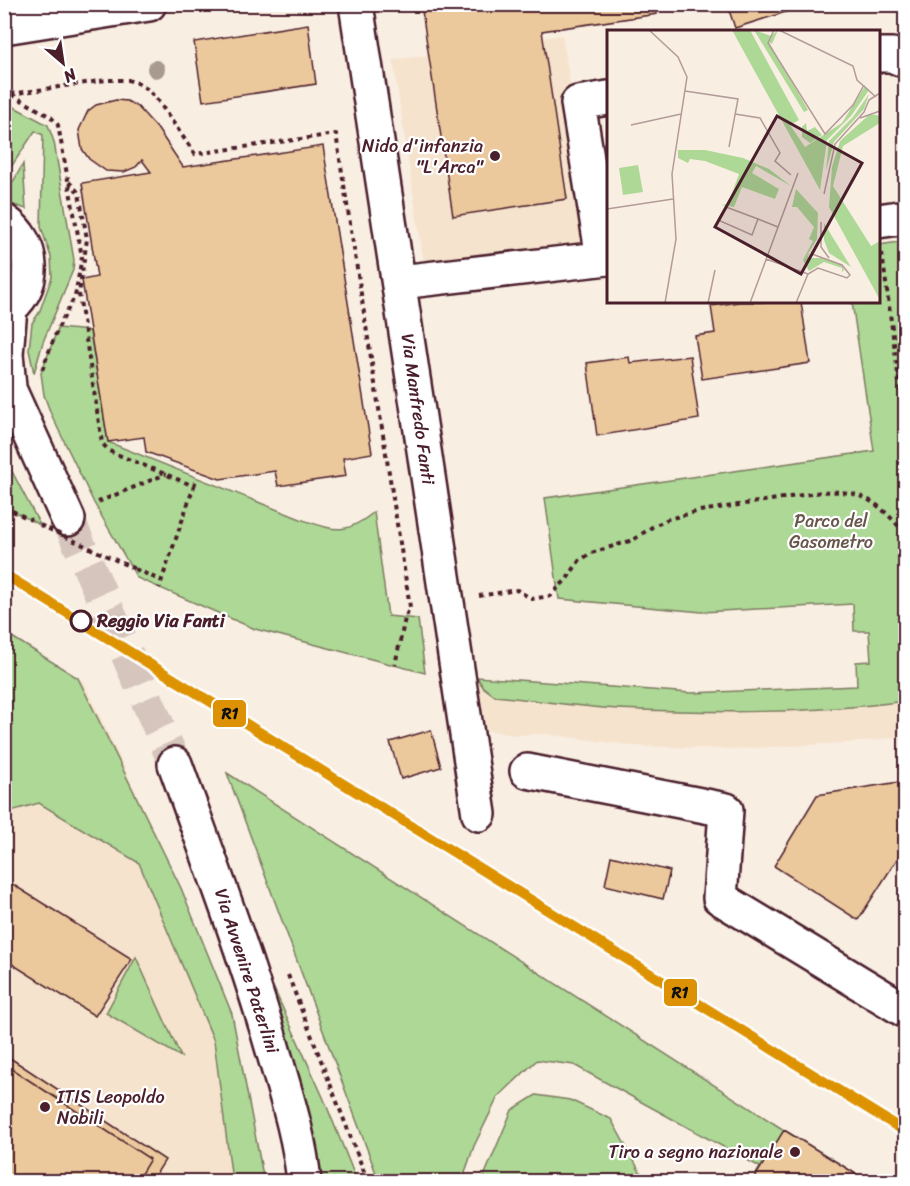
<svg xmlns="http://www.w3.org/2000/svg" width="910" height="1186" font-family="Sriracha,sans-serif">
  <rect width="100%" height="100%" fill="#f9eee2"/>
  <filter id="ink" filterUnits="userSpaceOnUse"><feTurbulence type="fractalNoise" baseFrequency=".0167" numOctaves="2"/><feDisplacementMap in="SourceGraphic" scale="12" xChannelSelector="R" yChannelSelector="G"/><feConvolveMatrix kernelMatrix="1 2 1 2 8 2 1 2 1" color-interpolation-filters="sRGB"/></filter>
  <g filter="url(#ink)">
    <path fill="#f5e3cd" d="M562 35 599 251 425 270 393 60Z
      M4 632 84 682 181 888 232 1014 264 1181H5Z
      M477 677 483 687 616 709 732 712 805 710 905 701V736L862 742 732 749 635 746 545 734 514 735 487 730Z"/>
    <path fill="#add896" stroke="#7c7c60" stroke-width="1.5" d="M5 102 48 125 54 142 74 260 73 270 43 342 34 373 29 350 32 323 39 313 52 277 51 257 41 227 43 135 35 131 5 176Z
      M23 164 26 209 5 202V191L13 182Z
      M905 241V701C811 714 713 713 618 709 577 707 536 700 495 696L483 687 477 677 691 693 857 686 856 662 871 661 869 631H854L853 604 702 612 559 599 545 498 874 451 852 302H878L879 245Z
      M58 328 90 331 108 442 303 520C336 531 346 535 374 512L388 616 418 619 425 673 255 629 137 578 94 503 51 414 44 395 41 373Z
      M5 458 40 525 5 507Z
      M4 632 78 678 181 888 232 1014 264 1181H232L214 1041 139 863 39 803 8 812 5 810Z
      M227 773 784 1130 868 1181H752L760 1167 574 1065 537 1060 498 1097 474 1146 462 1181H379Z
      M136 957 181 1057 106 1013Z
      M260 958 323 1097 357 1181H322L305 1105Z
      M536 1095 570 1100 611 1119 645 1181H482L512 1110Z"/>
    <path fill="#ecc89d" stroke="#4a1f2b" stroke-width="1.5" d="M421 4H656L657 14 542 31 567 199 453 216Z
      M727 4H811L735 28Z
      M308 24 316 84 203 101 194 42Z
      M116 100 127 101 138 107 157 128 183 167 323 146 372 453 343 458 346 476 278 486 275 471 220 479 146 452 144 437 108 442 82 280 97 277 82 183 151 172 142 160 136 167 124 172 106 171 89 159 82 149 79 130 88 111 96 105Z
      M739 302H801L810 363 702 379 695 336 715 333 711 306Z
      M690 356 699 419 597 436 587 363 629 357 630 363Z
      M431 730 441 767 401 779 390 742Z
      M906 781V852L901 853 858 920 774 866 817 795Z
      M611 856 670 871 663 899 605 885Z
      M4 879 132 959 95 1016 4 959Z
      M4 1054 165 1160 151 1182H4Z
      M4 1064 150 1159 136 1182H4Z
      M784 1130 856 1174 851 1182H752Z"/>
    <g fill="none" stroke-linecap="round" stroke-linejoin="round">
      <path stroke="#d6c5bd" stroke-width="33" stroke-dasharray="33 16" stroke-linecap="butt" d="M68 519 175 764"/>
      <defs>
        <path id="street" d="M356 4C399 274 437 544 479 814
          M4 27 149 4
          M878 55H892L906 61
          M4 221C36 243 39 290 4 312
          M878 221 906 217
          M603 258 578 103 608 98
          M400 282 608 258
          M4 378 68 519
          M9 387 6 354 10 308
          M175 764C210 861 247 958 275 1057 287 1098 300 1139 304 1182
          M527 771 726 810 720 898 906 1011"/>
      </defs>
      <use href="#street" stroke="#4a1f2b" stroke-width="38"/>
      <path stroke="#4a1f2b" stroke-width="4" stroke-dasharray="4.5 4.5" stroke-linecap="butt" d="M4 90 51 117 58 125 82 257 75 296 58 328 42 370
        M11 94 106 80H128L137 83 147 89 156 98 195 154 336 134 410 607 405 618 395 665
        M69 182 79 193 87 239 79 294 102 443 109 451 194 486 159 588
        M882 253 906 434
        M194 486 196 480
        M98 502 166 474
        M4 507 31 520
        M135 569 162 581
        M479 596 517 590 532 599 550 596 567 579 579 561 591 553 633 540 652 527 668 519 700 511 822 492C864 489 880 504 906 535
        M288 975 368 1182"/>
      <use href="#street" stroke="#fff" stroke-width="33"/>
      <path stroke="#4a1f2b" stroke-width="4" stroke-dasharray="4.5 4.5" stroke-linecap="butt" d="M40 525 135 569"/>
      <defs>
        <path id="rail-1" d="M4 574 906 1132"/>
      </defs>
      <use href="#rail-1" stroke="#fff" stroke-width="15"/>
      <use href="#rail-1" stroke="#dd9206" stroke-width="10"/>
    </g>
    <circle fill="#a99a8f" cx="156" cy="69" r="9"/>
  </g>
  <g fill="#4a1f2b" stroke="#fff" stroke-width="2">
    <circle cx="495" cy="156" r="6"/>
    <circle cx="45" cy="1107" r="6"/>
    <circle cx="795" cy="1152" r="6"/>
  </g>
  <circle fill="#fff" stroke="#4a1f2b" stroke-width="3" cx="81" cy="621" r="10"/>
  <g text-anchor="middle" stroke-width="4.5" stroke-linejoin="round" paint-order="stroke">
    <g font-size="18" fill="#4a1f2b" stroke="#fff" text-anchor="end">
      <text x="483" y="152">Nido d'infanzia<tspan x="483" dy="21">"L'Arca"</tspan></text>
      <text x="57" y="1103" text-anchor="start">ITIS Leopoldo<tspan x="57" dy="21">Nobili</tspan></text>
      <text x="783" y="1158">Tiro a segno nazionale</text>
    </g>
    <g font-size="18" fill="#4a1f2b" stroke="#fff">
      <text transform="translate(418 409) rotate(82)" y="6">Via Manfredo Fanti</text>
      <text transform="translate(247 971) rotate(72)" y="6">Via Avvenire Paterlini</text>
    </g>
    <g font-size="18" fill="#68564b" stroke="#fff">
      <text x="831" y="527">Parco del<tspan x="831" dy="21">Gasometro</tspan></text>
    </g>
    <g font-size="18" font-weight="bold" fill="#4a1f2b" stroke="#fff" text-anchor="start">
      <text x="97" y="627">Reggio Via Fanti</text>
    </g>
  </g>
  <g transform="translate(607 30)">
    <rect width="273" height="273" fill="#f9eee2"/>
    <path d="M125 0H143L192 90 183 95 198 117 235 93 258 56 262 60 244 86 220 110 213 160ZM147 0 164 6 171 0 165 14 162 12 201 80 197 82ZM262 64 257 79 227 112 219 141 222 111 246 87ZM263 84 273 86V93L236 116 226 156 264 216 273 211V270L222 177 225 137 233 111ZM199 93 200 101 208 97 215 105 203 113 195 107V97ZM71 120H98L136 128 162 139 184 156 149 136 145 143 172 159 168 169 135 157 127 177 114 175 121 174 132 144 98 131 83 129 81 133 71 128ZM31 135 36 162 16 165 12 138ZM189 159 211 183 210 209 197 230 202 223 201 228H218L235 235 237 240 235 242V238L217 232 202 241 196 230 206 211 202 209 207 197 190 177H185ZM217 193 236 224 244 237 222 223 217 210Z" fill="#add896"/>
    <path fill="none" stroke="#b39b99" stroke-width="1.5" d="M42 0 71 27 80 47 65 144 69 209 58 273M167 0 161 13 218 104 246 75 257 55M172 0 246 36 250 50 269 67M78 61 131 69 122 117M128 84 153 88 173 123 168 131 184 145M253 88 273 81M24 95 74 84M217 164 228 114 257 82 262 70 273 63M0 179 66 169M151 189 145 205 111 190 119 177 151 189 171 197M214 192V217L222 228M159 229 201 244M101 273 108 240M143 273 191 143M189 273 201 244 211 238 240 248 243 245 235 235 205 224 213 208"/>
    <path fill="#4a1f2b" fill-opacity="0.15" stroke="#4a1f2b" stroke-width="3" d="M170 86 255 133 194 244 108 197Z"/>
    <rect width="273" height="273" fill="none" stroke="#4a1f2b" stroke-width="3"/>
  </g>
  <g stroke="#fff" stroke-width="2">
    <rect x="212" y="699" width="35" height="29" rx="6" fill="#dd9206"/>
    <rect x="663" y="978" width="35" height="29" rx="6" fill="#dd9206"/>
  </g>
  <g font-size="16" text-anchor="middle" font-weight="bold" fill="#111">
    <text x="230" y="719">R1</text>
    <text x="680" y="998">R1</text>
  </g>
  <rect width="910" height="1186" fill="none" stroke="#fff" stroke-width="24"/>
  <rect x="12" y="12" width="886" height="1162" fill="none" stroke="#4a1f2b" stroke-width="2" filter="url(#ink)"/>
  <g transform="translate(63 63) rotate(151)" stroke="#ffffff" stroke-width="4.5" paint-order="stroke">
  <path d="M0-4.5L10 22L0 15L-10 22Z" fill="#4a1f2b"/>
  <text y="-9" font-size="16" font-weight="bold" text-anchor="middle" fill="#4a1f2b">N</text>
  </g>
</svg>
